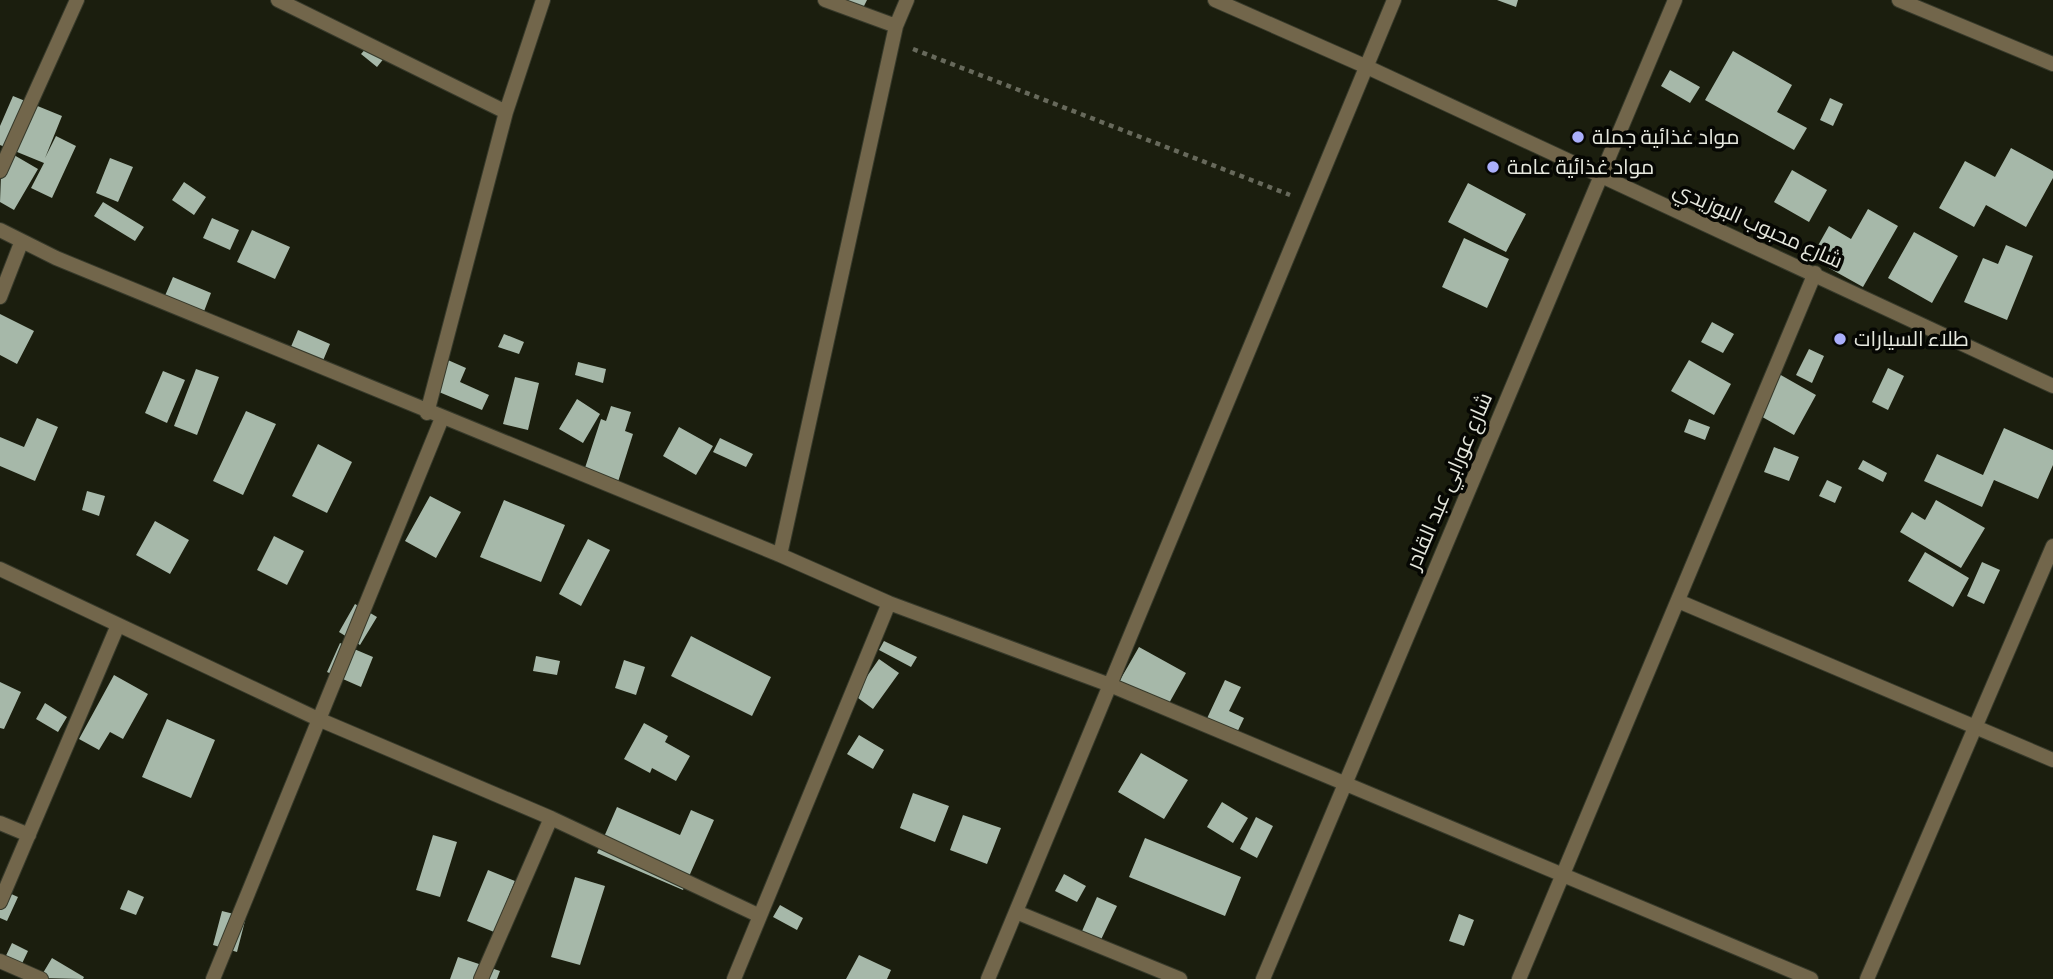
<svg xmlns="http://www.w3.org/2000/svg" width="2053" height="979" font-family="Barlow,Cairo,sans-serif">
  <rect width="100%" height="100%" fill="#1b1e0e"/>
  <path fill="#a6b8a9" d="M843 0H867L863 8Z
    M1497 0H1518L1516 7Z
    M369 45 385 57 377 67 361 54Z
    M1733 51 1792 85 1777 112 1807 128 1794 150 1705 100Z
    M1670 70 1700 87 1690 103 1661 86Z
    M13 96 62 116 45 158 56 136 76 146 52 198 31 188 44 163 0 145V126Z
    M1830 98 1843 104 1833 126 1820 120Z
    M2 148 38 169 14 210 0 202Z
    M2011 148 2053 171V178L2026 227 1986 205 1974 227 1939 208 1965 161 1995 177Z
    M110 158 133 167 118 202 96 193Z
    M1792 170 1827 190 1809 222 1774 202Z
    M184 182 206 197 194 215 172 200Z
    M1468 183 1526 214 1506 252 1448 222Z
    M103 202 144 227 135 241 94 216Z
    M1868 209 1898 226 1863 287 1811 258 1829 226 1851 239Z
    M212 218 239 230 230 250 203 238Z
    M252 230 290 247 275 279 237 262Z
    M1914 232 1958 256 1932 303 1888 278Z
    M1464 238 1509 259 1487 308 1442 287Z
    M2006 245 2033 256 2007 320 1964 302 1983 258 1998 264Z
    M173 277 211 293 203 314 164 298Z
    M0 314 34 331 17 364 0 355Z
    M1712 322 1734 334 1723 353 1701 342Z
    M298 330 330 344 322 363 290 349Z
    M504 334 524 342 519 354 498 347Z
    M1809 349 1824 356 1812 383 1796 375Z
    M441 357 466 368 460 382 489 395 482 410 427 387Z
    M1689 360 1731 384 1714 415 1671 391Z
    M578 362 606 369 603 383 575 375Z
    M1888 368 1904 376 1888 410 1872 402Z
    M196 369 219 377 197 435 174 426Z
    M163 371 185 380 167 423 145 413Z
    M1779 374 1816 395 1794 435 1757 414Z
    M515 377 539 383 528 430 503 424Z
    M577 399 600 414 583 443 559 429Z
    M611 406 631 412 625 431 633 434 617 485 583 474 601 419 606 421Z
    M246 411 276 424 243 495 213 481Z
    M37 418 58 427 35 481 0 466V437L24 447Z
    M1689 419 1710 427 1705 440 1684 432Z
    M679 427 713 446 696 475 663 456Z
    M2004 428 2053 450V465L2038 499 1994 480 1982 507 1924 481 1937 454 1983 475Z
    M720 438 753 454 746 467 713 452Z
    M318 444 352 462 327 513 292 496Z
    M1774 447 1799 457 1789 481 1764 472Z
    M1863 460 1887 473 1883 482 1858 469Z
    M1827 480 1842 487 1835 503 1819 496Z
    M87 491 105 496 99 516 82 510Z
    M430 496 461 512 436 558 405 541Z
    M504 500 565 525 541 582 480 557Z
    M1936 500 1985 528 1961 568 1900 532 1912 512 1925 520Z
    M155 521 189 540 170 574 136 555Z
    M274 536 304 551 287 585 257 570Z
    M588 539 610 550 581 606 559 594Z
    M1925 552 1969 578 1953 607 1908 581Z
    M1982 562 2000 570 1984 604 1967 596Z
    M355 604 377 617 360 645 339 632Z
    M691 636 771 677 752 716 671 676Z
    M884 641 917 657 911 667 879 650Z
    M340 643 373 657 361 687 327 672Z
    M1139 647 1186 673 1163 714 1116 687Z
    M536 656 560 661 557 675 533 671Z
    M879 659 899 673 873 709 854 695Z
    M624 660 645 667 636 695 615 688Z
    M114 675 148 694 123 739 110 732 99 750 79 739Z
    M1225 680 1241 687 1229 711 1244 718 1232 743 1202 729Z
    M0 682 21 692 4 729 0 728Z
    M45 703 67 717 58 732 36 719Z
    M167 719 215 740 191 798 142 777Z
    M644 723 668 736 665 742 690 756 676 781 652 768 650 773 624 759Z
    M859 735 884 750 873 769 847 754Z
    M1141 753 1188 780 1164 819 1118 792Z
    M913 793 949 806 935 842 900 828Z
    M1222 802 1248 818 1233 843 1207 827Z
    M617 807 680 835 691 810 714 820 683 890 597 853Z
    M963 815 1001 828 987 864 950 850Z
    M1256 817 1273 826 1257 858 1240 849Z
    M433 835 457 842 440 897 416 890Z
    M1145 838 1241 877 1225 916 1129 877Z
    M488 870 515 881 494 932 467 921Z
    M1064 874 1086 886 1077 902 1055 891Z
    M575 877 605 886 580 965 551 957Z
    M0 889 18 897 7 921 0 918Z
    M128 890 144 897 136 915 120 909Z
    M1097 897 1117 906 1098 946 1079 938Z
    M780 905 803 918 797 930 773 917Z
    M222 911 246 917 237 952 213 945Z
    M1459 914 1474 920 1464 946 1449 941Z
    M12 943 28 951 18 972 2 964Z
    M859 955 891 970 887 979H846Z
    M458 957 500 971 497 979H450Z
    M52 958 84 977 83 979 40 978Z"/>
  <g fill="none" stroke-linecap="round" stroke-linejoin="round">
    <defs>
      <path id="street" d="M278 0 506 112
        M825 0 896 26
        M1215 0 1367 67 2053 386
        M1899 0 2053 64
        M0 171 77 0
        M0 230 56 258 780 555 889 603 1110 685 1811 979
        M0 297 21 243
        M427 413 506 112 543 0
        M780 555 896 26 907 0
        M0 569 318 719 551 818 760 916
        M1678 601 2053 760
        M0 823 29 835
        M0 902 118 625
        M1016 912 1180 979
        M0 961 41 979
        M213 979 442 418
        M481 979 551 818
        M734 979 889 603
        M988 979 1394 0
        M1263 979 1675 0
        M1519 979 1815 273
        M1867 979 2053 546"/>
    </defs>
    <use href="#street" stroke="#373a2b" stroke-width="16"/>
    <path stroke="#67695b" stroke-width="4.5" stroke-dasharray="5 5" stroke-linecap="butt" d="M913 49 1290 195"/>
    <use href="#street" stroke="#72664b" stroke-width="14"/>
  </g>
  <g fill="#aaaffb" stroke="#060703" stroke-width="2.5">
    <circle cx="1578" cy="137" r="7"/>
    <circle cx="1493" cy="167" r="7"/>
    <circle cx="1840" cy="339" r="7"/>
  </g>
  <g text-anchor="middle" stroke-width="7" stroke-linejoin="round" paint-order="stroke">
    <g font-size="21" fill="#e5e7dd" stroke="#060703" text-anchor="start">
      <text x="1592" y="144">مواد غذائية جملة</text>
      <text x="1507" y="174">مواد غذائية عامة</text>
      <text x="1854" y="346">طلاء السيارات</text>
    </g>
    <g font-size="21" fill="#e5e7dd" stroke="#060703">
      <text transform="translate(1758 225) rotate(24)" y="7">شارع محبوب البوزيدي</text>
      <text transform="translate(1449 481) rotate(-67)" y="7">شارع عورابي عبد القادر</text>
    </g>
  </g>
</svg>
